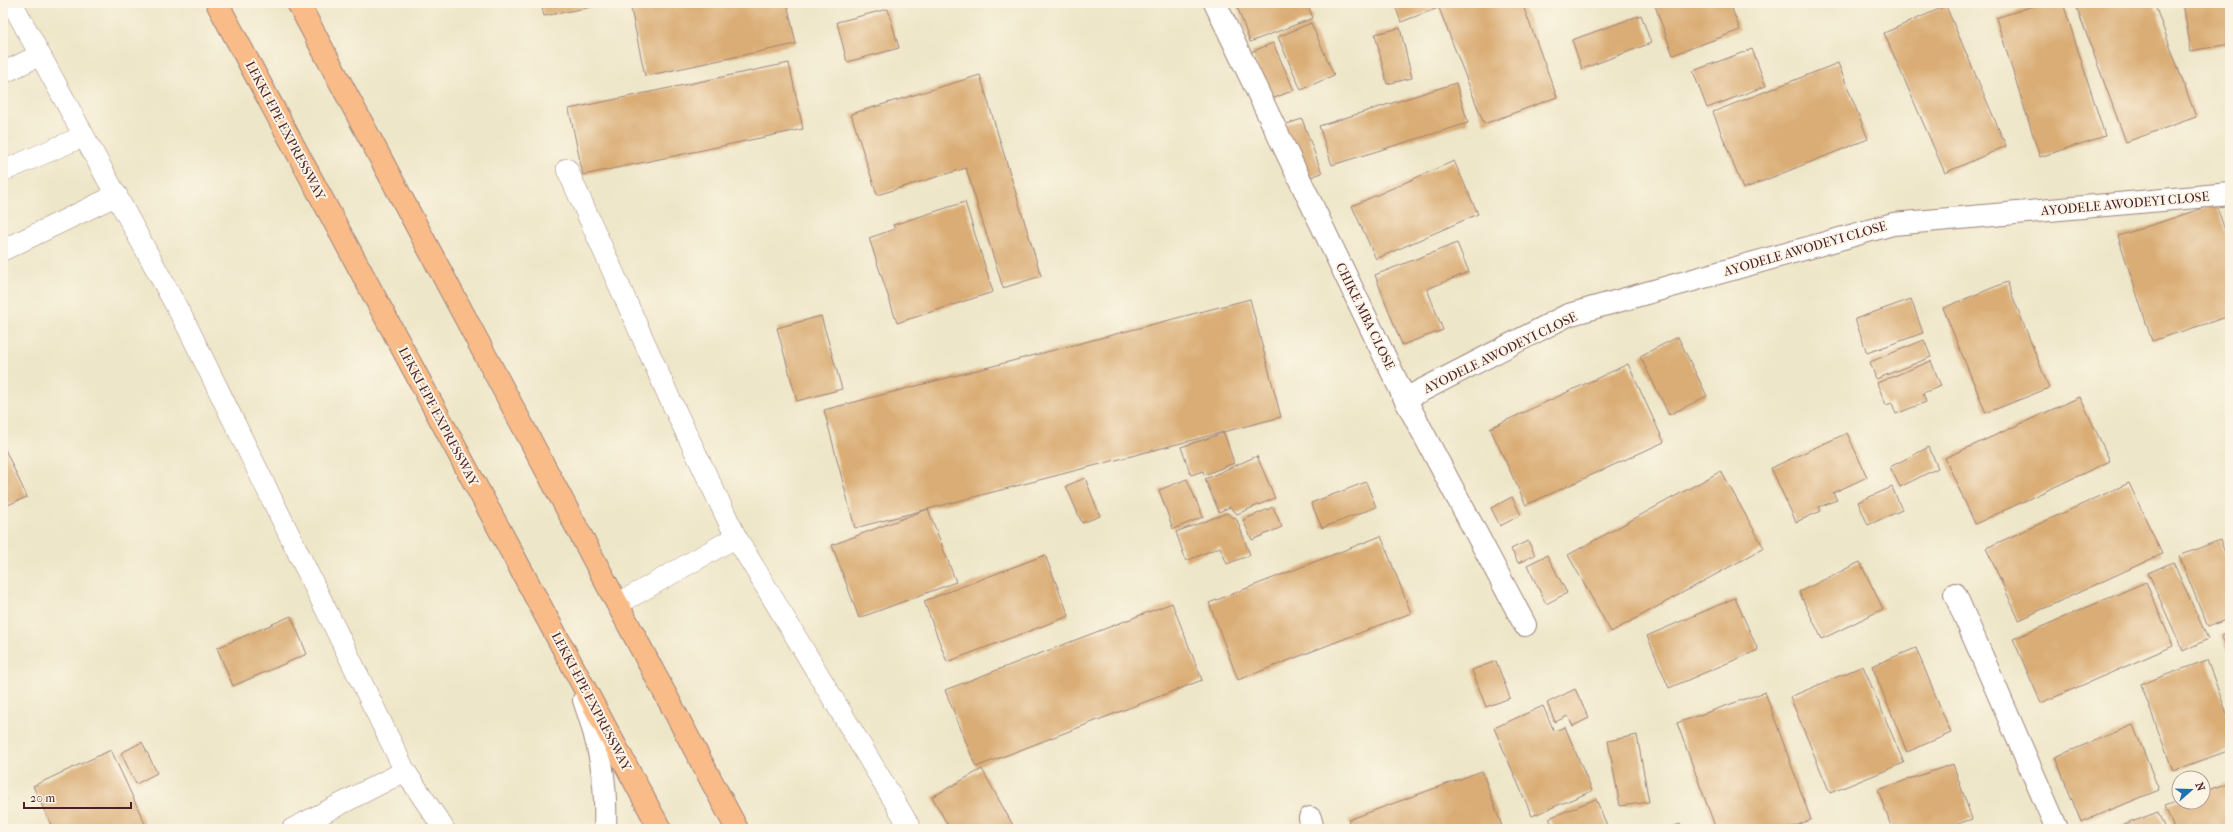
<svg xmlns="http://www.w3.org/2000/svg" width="2233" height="832" font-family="'IM FELL French Canon',serif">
  <rect width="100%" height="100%" fill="#fcf5e5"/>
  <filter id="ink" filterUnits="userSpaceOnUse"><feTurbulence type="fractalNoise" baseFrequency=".025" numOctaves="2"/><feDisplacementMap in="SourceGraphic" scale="8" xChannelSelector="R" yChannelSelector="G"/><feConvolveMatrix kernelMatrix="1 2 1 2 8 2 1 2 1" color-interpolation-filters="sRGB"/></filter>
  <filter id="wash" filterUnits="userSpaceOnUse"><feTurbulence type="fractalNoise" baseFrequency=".012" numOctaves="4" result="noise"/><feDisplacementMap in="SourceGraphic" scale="16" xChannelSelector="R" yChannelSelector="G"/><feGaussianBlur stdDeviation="0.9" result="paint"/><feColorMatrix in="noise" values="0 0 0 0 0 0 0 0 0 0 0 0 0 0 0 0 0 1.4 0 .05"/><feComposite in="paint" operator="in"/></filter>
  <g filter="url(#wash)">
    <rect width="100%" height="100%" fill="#eee6c8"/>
    <g id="blocks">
      <path fill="#daad76" d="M541 3H607V4L544 16Z
        M787 3 796 44 645 76 630 4Z
        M1246 3H1307L1313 18 1250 42 1237 6Z
        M1394 3H1436L1438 8 1401 22Z
        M1437 3H1522L1557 97 1484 124Z
        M1654 3H1730L1740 30 1673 55Z
        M2043 3H2063L2105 136 2040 157 1996 18Z
        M2075 3H2154L2196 117 2126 142Z
        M2183 3H2230V44L2191 51Z
        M1946 6 2006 146 1945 173 1884 33Z
        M888 9 899 48 847 62 837 22Z
        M1641 15 1651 43 1582 69 1572 40Z
        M1311 23 1334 75 1301 90 1278 37Z
        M1400 28 1412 78 1387 84 1375 34Z
        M1273 43 1294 90 1272 99 1251 52Z
        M1752 49 1766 86 1707 108 1693 71Z
        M789 63 803 129 583 175 569 109Z
        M1838 63 1868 139 1743 189 1713 112Z
        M980 75 1041 276 1003 288 966 168 877 195 851 114Z
        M1456 83 1468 123 1332 165 1319 126Z
        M1302 119 1322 173 1305 179 1284 125Z
        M1454 161 1478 214 1376 259 1352 206Z
        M965 202 993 292 897 323 869 238 895 229 893 225Z
        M2216 204 2230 245V316L2152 341 2118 236Z
        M1457 243 1469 272 1427 289 1443 330 1402 345 1375 275Z
        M2007 282 2049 388 1986 413 1943 308Z
        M1250 299 1281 417 855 528 824 410Z
        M1911 299 1923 333 1867 353 1855 319Z
        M821 316 842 389 797 401 777 328Z
        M1678 337 1707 396 1669 415 1640 356Z
        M1924 340 1931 357 1876 379 1870 362Z
        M1931 361 1941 386 1923 393 1926 402 1896 414 1892 403 1886 405 1877 383Z
        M1628 364 1664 442 1526 505 1490 428Z
        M2080 397 2110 461 1975 524 1945 458Z
        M1224 433 1234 463 1204 475 1203 471 1191 475 1181 447Z
        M1847 433 1867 477 1833 493 1837 500 1819 507 1821 511 1796 522 1771 468Z
        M3 445 27 497 3 507Z
        M1929 447 1938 468 1900 487 1890 467Z
        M1257 456 1275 498 1237 514 1230 507 1219 512 1205 479Z
        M1721 471 1764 548 1611 632 1568 555Z
        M1085 478 1100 516 1082 523 1066 486Z
        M1187 479 1203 517 1173 529 1159 490Z
        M1366 482 1376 507 1322 528 1311 503Z
        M2129 483 2162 554 2019 620 1986 548Z
        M1892 487 1902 510 1868 525 1858 502Z
        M1512 497 1521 515 1500 526 1491 508Z
        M1273 507 1282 527 1252 540 1243 520Z
        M928 509 956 582 859 618 832 545Z
        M1227 513 1237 520 1250 555 1227 564 1220 547 1186 561 1176 532Z
        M1381 536 1411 613 1238 680 1209 603Z
        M2220 540 2230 565V618L2208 627 2179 556Z
        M1528 541 1535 555 1518 563 1511 549Z
        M1045 555 1069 616 947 662 924 601Z
        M1547 555 1567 593 1546 604 1527 565Z
        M1860 562 1883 609 1822 639 1799 592Z
        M2173 562 2208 639 2183 651 2148 573Z
        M2146 582 2173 646 2041 703 2013 639Z
        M1735 598 1758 650 1669 688 1647 636Z
        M1172 603 1202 680 976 767 945 690Z
        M291 616 307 654 233 686 217 648Z
        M2230 630V655L2221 635Z
        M1916 648 1951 733 1907 752 1872 666Z
        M2207 660 2230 722V750L2173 771 2141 684Z
        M1496 661 1510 698 1486 707 1472 670Z
        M1863 666 1904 763 1830 793 1790 697Z
        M1575 689 1589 718 1573 726 1568 716 1555 722 1547 703Z
        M1765 692 1811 820 1786 829H1716L1677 723Z
        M1543 706 1554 731 1565 727 1592 791 1532 816 1494 728Z
        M2133 725 2159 790 2081 822 2055 757Z
        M1637 735 1649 802 1620 806 1608 741Z
        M142 742 157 773 136 784 121 753Z
        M111 750 146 826 140 829H53L33 786Z
        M1953 764 1972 819 1943 829H1892L1878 790Z
        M982 769 1015 829H950L932 797Z
        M1482 771 1503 829H1352L1348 820Z
        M2230 782V829H2174L2165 806 2179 801 2203 802V792Z
        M3 792 6 800 3 801Z
        M1596 799 1608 828 1554 829 1549 818Z
        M2158 812 2165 829H2113Z
        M1680 824 1682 829H1666Z"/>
    </g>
  </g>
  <g filter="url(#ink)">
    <use href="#blocks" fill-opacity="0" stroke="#9c827a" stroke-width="1"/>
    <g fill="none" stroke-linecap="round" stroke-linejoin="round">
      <defs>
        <path id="service" d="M12 3 188 328 405 771 444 829
          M3 73 40 55
          M567 169 669 397 736 537 911 829
          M3 171 84 136
          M3 250 117 195
          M618 604 736 537
          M292 829 405 771"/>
        <path id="minor" d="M1215 3 1405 399 1525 625
          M1405 399 1568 315 1893 224 2230 194
          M1955 594 2057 829
          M1310 818 1313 829"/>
        <path id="tertiary" d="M584 700C600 745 607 782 605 829"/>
        <path id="trunk" d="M217 3 660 829
          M298 3 737 829"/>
      </defs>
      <use href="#service" stroke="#9c827a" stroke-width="22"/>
      <use href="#minor" stroke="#9c827a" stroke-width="24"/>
      <use href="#tertiary" stroke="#9c827a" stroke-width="24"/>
      <use href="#trunk" stroke="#9c827a" stroke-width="24"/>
      <use href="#service" stroke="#fff" stroke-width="21"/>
      <use href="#minor" stroke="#fff" stroke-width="22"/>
      <use href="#tertiary" stroke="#fff" stroke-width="22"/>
      <use href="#trunk" stroke="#f9bc89" stroke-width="22"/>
    </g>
  </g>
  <g text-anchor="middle" stroke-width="4" stroke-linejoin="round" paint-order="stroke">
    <g font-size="13" fill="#4a1f2b" stroke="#fcf5e5">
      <text transform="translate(286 130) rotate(62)" y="5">LEKKI-EPE EXPRESSWAY</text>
      <text transform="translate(2125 203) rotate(-5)" y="5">AYODELE AWODEYI CLOSE</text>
      <text transform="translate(1805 248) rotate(-16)" y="5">AYODELE AWODEYI CLOSE</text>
      <text transform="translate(1366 316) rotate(64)" y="5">CHIKE MBA CLOSE</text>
      <text transform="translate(1500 352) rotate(-26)" y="5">AYODELE AWODEYI CLOSE</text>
      <text transform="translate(439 416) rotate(62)" y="5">LEKKI-EPE EXPRESSWAY</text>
      <text transform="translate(592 701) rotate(62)" y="5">LEKKI-EPE EXPRESSWAY</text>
    </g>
  </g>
  <rect width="2233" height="832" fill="none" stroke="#fcf5e5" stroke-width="16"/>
  <g transform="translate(2191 790) rotate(70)"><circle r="19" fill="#fcf5e5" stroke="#b59f9b"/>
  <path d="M0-3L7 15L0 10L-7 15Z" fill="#1f6fb2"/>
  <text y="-6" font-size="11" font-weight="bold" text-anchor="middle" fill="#4a1f2b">N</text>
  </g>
  <path d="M24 802v6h107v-6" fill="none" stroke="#4a1f2b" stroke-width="2"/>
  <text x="30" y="802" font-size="12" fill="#4a1f2b" stroke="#fcf5e5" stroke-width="3" paint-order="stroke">20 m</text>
</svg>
